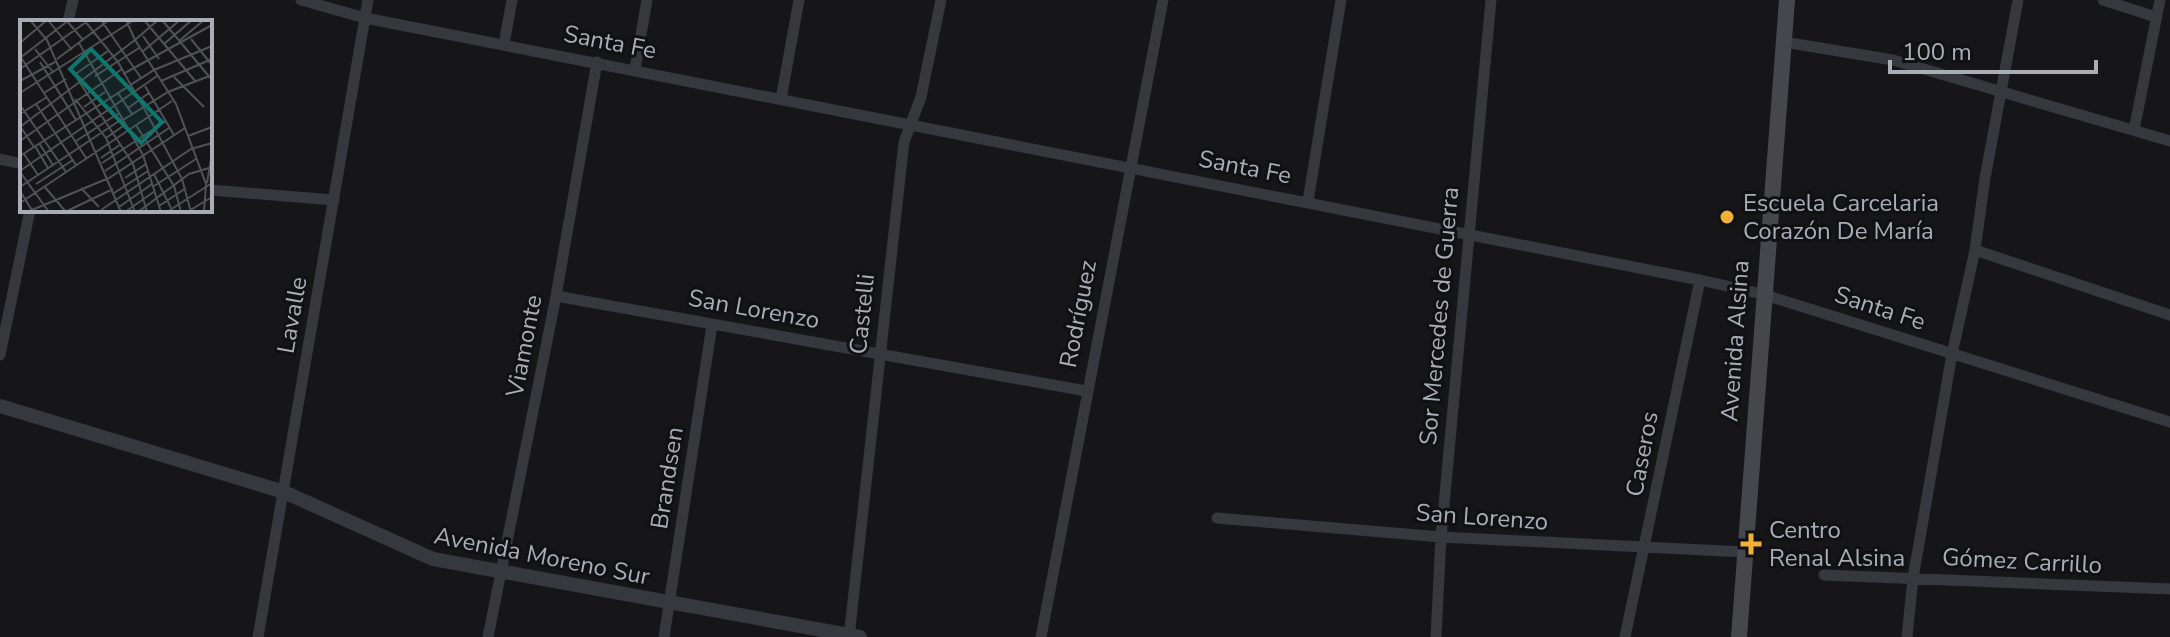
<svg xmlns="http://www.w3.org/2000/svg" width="2170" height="637" font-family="'Nunito Sans',sans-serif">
  <rect width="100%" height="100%" fill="#161618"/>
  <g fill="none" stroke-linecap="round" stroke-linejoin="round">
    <path stroke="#37383d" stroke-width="11" d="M301 0 365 18 1700 280 1762 294 2170 422
      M2103 0 2156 17
      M68 22 73 0
      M1784 42 1893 60 2170 141
      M504 44 512 0
      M635 69 647 0
      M781 99 799 0
      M2134 130 2160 0
      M0 159 22 164
      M210 190 334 200
      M1308 201 1341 0
      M1975 250 2170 315
      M556 296 1086 391
      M0 355 30 210
      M1217 518 1441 537 1744 552
      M1824 575 2170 589
      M258 637 368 0
      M488 637 556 296 597 62
      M664 637 712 325
      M849 637 904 142 921 97 941 0
      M1041 637 1163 0
      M1436 637 1441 537 1491 0
      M1625 637 1700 280
      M1907 637 1913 578 1952 354 1975 250 1985 178 2018 0"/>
    <path stroke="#37383d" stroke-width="14" d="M0 406 284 492 433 559 860 637"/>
    <path stroke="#45474d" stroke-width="16" d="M1739 637 1787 0"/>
  </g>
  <g fill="#f2b134" stroke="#111113" stroke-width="3">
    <circle cx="1727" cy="217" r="8"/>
    <path d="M1747 532h8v8h8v8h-8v8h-8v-8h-8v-8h8z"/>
  </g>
  <g text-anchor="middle" stroke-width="6" stroke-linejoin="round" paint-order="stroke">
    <g font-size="24" fill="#a8adb8" stroke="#111113">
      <text transform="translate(610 42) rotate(11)" y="8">Santa Fe</text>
      <text transform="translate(1245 167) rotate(11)" y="8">Santa Fe</text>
      <text transform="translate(1880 308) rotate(18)" y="8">Santa Fe</text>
      <text transform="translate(754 309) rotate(10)" y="8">San Lorenzo</text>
      <text transform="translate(862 314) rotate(-84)" y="8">Castelli</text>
      <text transform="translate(1078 314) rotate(-79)" y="8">Rodríguez</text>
      <text transform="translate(292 315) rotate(-80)" y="8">Lavalle</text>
      <text transform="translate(1439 316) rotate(-85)" y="8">Sor Mercedes de Guerra</text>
      <text transform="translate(1735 341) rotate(-86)" y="8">Avenida Alsina</text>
      <text transform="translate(524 346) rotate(-79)" y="8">Viamonte</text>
      <text transform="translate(1642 454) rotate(-79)" y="8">Caseros</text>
      <text transform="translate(667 478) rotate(-81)" y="8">Brandsen</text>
      <text transform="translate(1482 517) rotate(4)" y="8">San Lorenzo</text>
      <text transform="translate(542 556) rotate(11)" y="8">Avenida Moreno Sur</text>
      <text transform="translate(2022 561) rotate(3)" y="8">Gómez Carrillo</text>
    </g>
    <g font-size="24" fill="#a8adb8" stroke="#111113" text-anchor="start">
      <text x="1743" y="211">Escuela Carcelaria<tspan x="1743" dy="28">Corazón De María</tspan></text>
      <text x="1769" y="538">Centro<tspan x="1769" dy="28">Renal Alsina</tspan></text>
    </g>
  </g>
  <g transform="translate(20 20)">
    <rect width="192" height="192" fill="#161618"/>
    <path fill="none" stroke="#505258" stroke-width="2" d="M10 0 27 20 101 192M28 0 52 30M64 0 98 42 125 90 162 159 171 192M81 0 121 58M124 0 176 62M138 0 115 20 156 84 186 164 184 192M142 0 192 60M47 1 63 20M123 16 139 39M171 19 192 45M159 21 184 0M0 23 27 0M59 23 123 135 141 192M144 24 172 0M15 29 33 52M122 32 160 0M0 36 66 138M0 38 49 0M37 39 89 0M20 42 56 100M0 49 69 0M51 49 113 144 127 192M103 54 192 5M54 55 88 31M75 56 119 28M154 57 184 87M0 61 35 42M141 61 192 39M125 66 154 115M0 73 114 0M24 73 46 59M98 73 112 94M55 79 86 118 115 192M16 84 56 145M0 85 46 152M64 87 85 72M108 88 129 73M0 94 27 77M103 100 148 72 192 55M116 105 154 166 161 192M0 106 14 127M0 107 115 20 106 0M168 116 192 107M86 118 106 104M0 121 102 49M56 121 99 93M19 123 33 145M15 126 28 148M4 134 18 155M0 136 134 50 192 26M81 138 101 124M82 143 146 101M0 151 137 56M85 151 149 108M0 152 29 192M134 154 151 188M105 158 126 144M187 163 192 134M16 164 53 140M24 166 46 192M134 166 176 139M0 167 102 99M61 168 79 187M0 171 13 192M94 173 128 151M0 183 152 81M139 186 166 168M99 187 132 164M81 190 171 129 192 123M7 192 89 158 165 108M45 192 93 169M105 192 135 171M118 192 169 154 189 148M147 192 192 163M167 192 192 177"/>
    <path fill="#0f766e" fill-opacity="0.15" stroke="#0f766e" stroke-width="4" d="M71 29 142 102 121 123 50 49Z"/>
    <rect width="192" height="192" fill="none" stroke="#a8adb8" stroke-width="4"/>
  </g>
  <path d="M1890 60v12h206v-12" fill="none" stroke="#a8adb8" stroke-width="4"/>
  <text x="1902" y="60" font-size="24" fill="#a8adb8" stroke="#111113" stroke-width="6" paint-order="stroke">100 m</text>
</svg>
